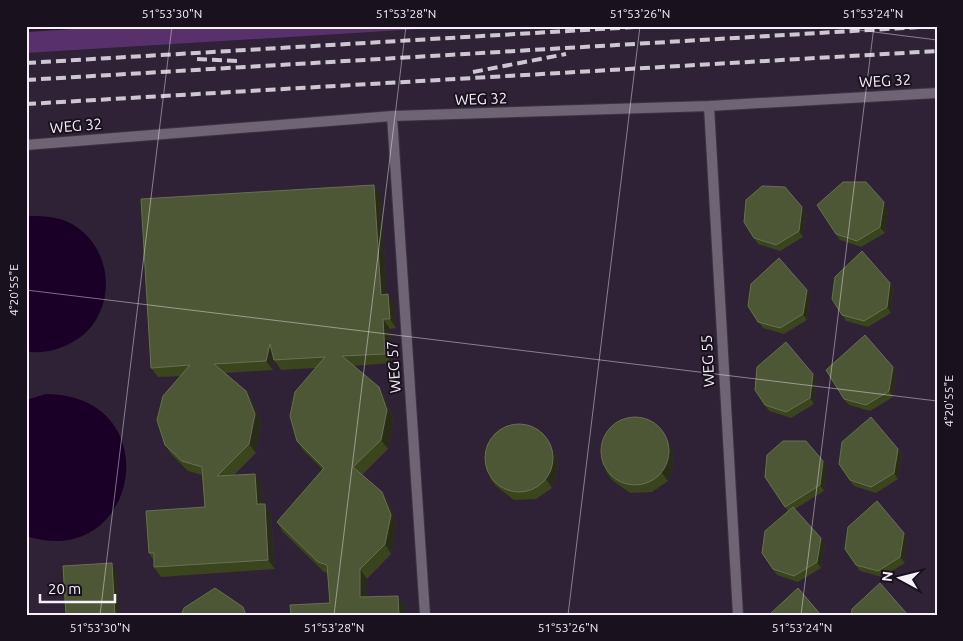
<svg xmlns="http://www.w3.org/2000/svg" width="963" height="641" font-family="Ubuntu,sans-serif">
  <rect width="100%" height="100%" fill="#241a29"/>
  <path fill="#2f2236" d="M470 26H937V615H26V53Z"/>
  <path fill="#58306b" d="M121 26H470L26 53V32Z"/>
  <path fill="#1a0027" d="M31 216C46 216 59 217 72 224 119 251 117 323 67 345 54 351 40 354 26 351V217Z
    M46 394C171 395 139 573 26 536V400Z"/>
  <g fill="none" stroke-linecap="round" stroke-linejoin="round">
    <defs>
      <path id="lane" d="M709 106 738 615
        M392 116 425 615
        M26 145 392 116 709 106 937 93"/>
    </defs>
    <use href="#lane" stroke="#3c3440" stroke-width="12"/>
    <use href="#lane" stroke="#6f6475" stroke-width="10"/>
    <path stroke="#cdc7d2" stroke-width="4" stroke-dasharray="10 5" stroke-linecap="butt" d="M197 59 239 61
      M26 63 652 26
      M473 72 566 54
      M26 80 937 26
      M26 104 937 51"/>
  </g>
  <path fill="#3a451e" d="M374 185 381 195 387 294 395 304 396 328 390 329 392 363 353 366 379 387 385 397 394 420 388 449 362 475 382 492 389 501 397 525 391 554 367 579V597L405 606 330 603 328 573 324 572 283 532 277 522 323 470 303 450 297 441 316 368 281 370 275 361 273 370 225 373 246 391 253 401 262 424 256 453 234 475 262 484 263 504H265L271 513 275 569 161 577 154 567V561L149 553 205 507 202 475 188 471 172 455 165 445 181 376 158 377 151 368Z
    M888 208 885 233 861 247 840 240 836 234Z
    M807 213 803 237 780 251 758 244 744 222Z
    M890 283 894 289 891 313 868 327 846 321 832 299Z
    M807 290 811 296 807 320 784 334 763 328 748 306Z
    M897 373 893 397 870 411 849 405 844 399Z
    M817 380 814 404 791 418 769 411 755 390Z
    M551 447 557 455 558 472 552 488 536 499 514 500 496 486 490 478Z
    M673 449 674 466 668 481 652 492 630 493 612 480 606 471Z
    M898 449 902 455 898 479 876 493 854 486 839 464Z
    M823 461 828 467 824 491 795 509 825 544 821 568 798 582 777 575 762 553 788 511 765 477Z
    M904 533 908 539 905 563 882 577 860 571 845 549Z"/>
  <path fill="#292c18" d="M374 185 381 195 388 305 381 295Z
    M884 202 888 208 885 233 880 227Z
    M802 207 807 213 803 237 799 231Z
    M890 283 894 289 891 313 887 307Z
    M807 290 811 296 807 320 803 314Z
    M388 294 395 304 396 328 390 319Z
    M383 319 390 329 392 363 385 354Z
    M270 344 276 354 273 370 266 361Z
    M893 367 897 373 893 397 889 391Z
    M813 374 817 380 814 404 810 398Z
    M379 387 385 397 394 420 388 449 381 440Z
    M246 391 253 401 262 424 256 453 249 444Z
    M667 440 673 449 674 466 668 481 662 473Z
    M551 447 557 455 558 472 552 488 546 479Z
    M898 449 902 455 898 479 894 473Z
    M823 461 828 467 824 491 820 485Z
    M255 474 262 484 264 514 257 504Z
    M382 492 389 501 397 525 391 554 385 544Z
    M265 504 271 513 275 569 268 560Z
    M904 533 908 539 905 563 900 557Z
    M821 538 825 544 821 568 817 562Z
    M112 563 118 572 120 615H115Z
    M360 569 367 579V607L360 597Z
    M398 596 405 606 406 615H399Z"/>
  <path fill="#4e5735" stroke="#696f54" d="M843 182H866L884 202 880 227 857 241 836 234 817 205Z
    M374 185 381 295 388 294 390 319H383L385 354 342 356 379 387 387 410 381 440 353 467 382 492 391 515 385 544 360 569V597L398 596 399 615H291L290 605 330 603 327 565 318 562 277 522 324 468 297 441 290 416 295 392 325 357 274 360 270 344 266 361 214 364 246 391 255 414 249 444 217 476 255 474 257 504H265L268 560 154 567V553H149L146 511 205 507 202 467 182 461 165 445 157 420 163 396 190 365 151 368 141 199Z
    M762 186 785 187 802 207 799 231 776 245 754 238 744 222 746 200Z
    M862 251 890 283 887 307 864 321 842 315 832 299 835 277Z
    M779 258 807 290 803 314 780 328 758 322 748 306 751 284Z
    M865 335 893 367 889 391 866 405 844 399 826 370Z
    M786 342 813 374 810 398 786 412 765 405 755 390 757 367Z
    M871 417 898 449 894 473 871 487 850 480 839 464 842 442Z
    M601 451a34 34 0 1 1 68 0a34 34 0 1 1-68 0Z
    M485 458a34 34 0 1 1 68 0a34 34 0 1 1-68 0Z
    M783 441H806L823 461 820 485 785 507 765 477 767 455Z
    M877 501 904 533 900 557 878 571 856 565 845 549 848 527Z
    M793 507 821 538 817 562 794 576 773 569 762 553 765 531Z
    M112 563 115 615H66L63 566Z
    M880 583 908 615H851L852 609Z
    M215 588 243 607 246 615H181L184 608Z
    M798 588 821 615H770V614Z"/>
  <path fill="none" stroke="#f6f0fa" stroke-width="1" stroke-opacity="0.45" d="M827 26 937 40M26 290 937 401M100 615 172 26M334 615 406 26M568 615 640 26M801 615 874 26"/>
  <g text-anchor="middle" stroke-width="4" stroke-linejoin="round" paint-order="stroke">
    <g font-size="15" fill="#f6f0fa" stroke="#1a111f">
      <text transform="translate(885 81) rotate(-3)" y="5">WEG 32</text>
      <text transform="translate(481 99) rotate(-2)" y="5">WEG 32</text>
      <text transform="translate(76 126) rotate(-5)" y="5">WEG 32</text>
      <text transform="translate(708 361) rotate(-93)" y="5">WEG 55</text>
      <text transform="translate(394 367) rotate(-94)" y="5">WEG 57</text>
    </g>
  </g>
  <rect width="963" height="641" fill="none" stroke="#1a111f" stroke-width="55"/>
  <g transform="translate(900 578) rotate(277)" stroke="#1a111f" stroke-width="4" paint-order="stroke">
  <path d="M0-4L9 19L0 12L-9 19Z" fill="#f6f0fa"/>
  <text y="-8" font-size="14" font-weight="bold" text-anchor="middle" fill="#f6f0fa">N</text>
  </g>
  <path d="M40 594v8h75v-8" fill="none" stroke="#f6f0fa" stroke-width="2.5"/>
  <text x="48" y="594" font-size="15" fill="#f6f0fa" stroke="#1a111f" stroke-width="4" paint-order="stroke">20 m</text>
  <rect x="28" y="28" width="908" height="586" fill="none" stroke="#f6f0fa" stroke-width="2"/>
  <g font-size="12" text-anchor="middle" fill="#f6f0fa">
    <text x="172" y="18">51°53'30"N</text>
    <text x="406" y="18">51°53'28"N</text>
    <text x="640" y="18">51°53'26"N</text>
    <text x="873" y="18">51°53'24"N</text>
    <text transform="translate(14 290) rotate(-90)" y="4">4°20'55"E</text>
    <text transform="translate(949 401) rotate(-90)" y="4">4°20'55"E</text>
    <text x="100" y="632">51°53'30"N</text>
    <text x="334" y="632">51°53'28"N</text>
    <text x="568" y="632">51°53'26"N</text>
    <text x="802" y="632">51°53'24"N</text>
  </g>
</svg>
